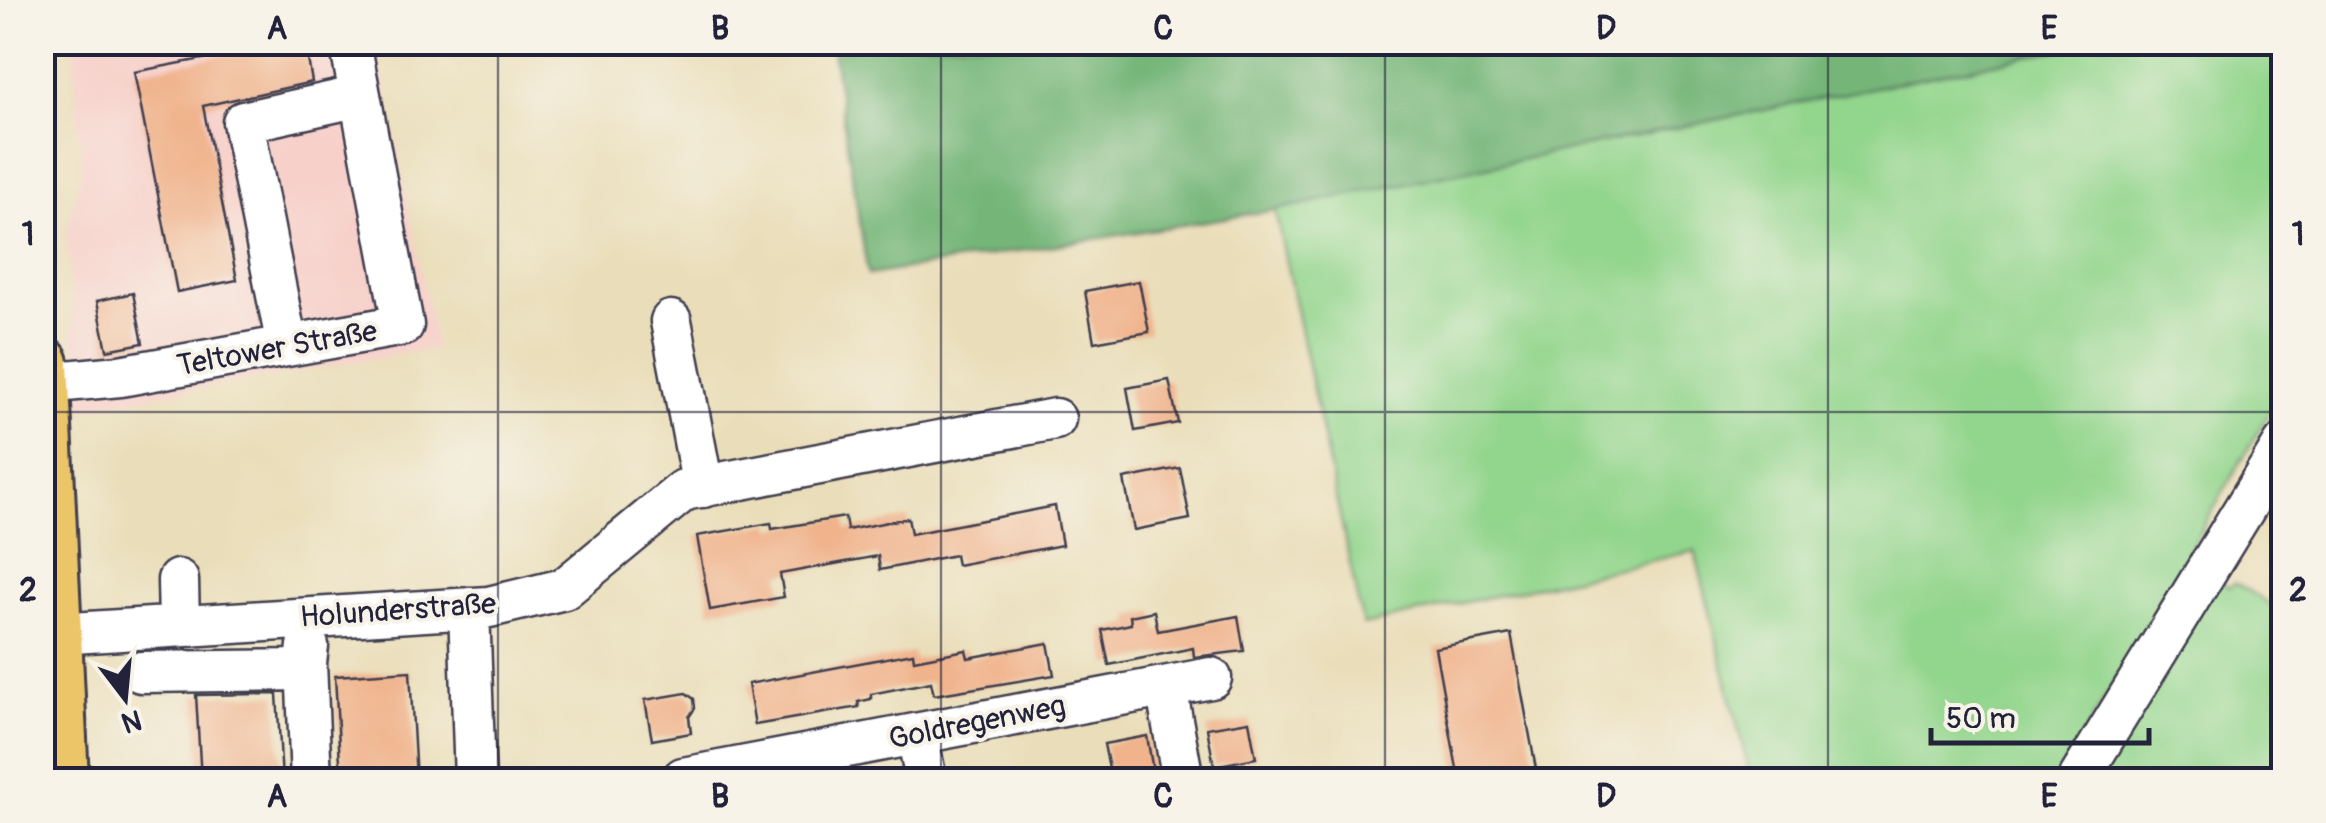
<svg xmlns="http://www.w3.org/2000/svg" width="2326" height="823" font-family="Pangolin,sans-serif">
  <rect width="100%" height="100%" fill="#f7f3e8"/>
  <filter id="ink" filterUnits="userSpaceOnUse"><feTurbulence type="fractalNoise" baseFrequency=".01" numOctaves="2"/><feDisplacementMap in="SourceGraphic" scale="20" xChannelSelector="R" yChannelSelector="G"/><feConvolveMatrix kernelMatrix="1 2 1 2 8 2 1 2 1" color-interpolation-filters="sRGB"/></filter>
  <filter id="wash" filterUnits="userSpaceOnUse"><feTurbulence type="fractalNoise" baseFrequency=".0048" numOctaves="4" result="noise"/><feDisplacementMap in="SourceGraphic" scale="40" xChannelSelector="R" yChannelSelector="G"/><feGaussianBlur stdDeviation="2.25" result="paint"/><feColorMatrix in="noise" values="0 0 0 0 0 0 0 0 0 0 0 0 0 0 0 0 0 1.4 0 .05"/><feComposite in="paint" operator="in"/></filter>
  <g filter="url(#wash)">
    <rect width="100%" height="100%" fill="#eadeba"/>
    <path fill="#f7d0ca" d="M73 43H377L436 348 78 409 67 230 81 170Z"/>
    <path fill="#92d58c" stroke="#5a7c64" stroke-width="2.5" d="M2091 43H2283V388L2058 780H1751L1695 551 1363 625 1275 210Z
      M2203 571 2230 587 2235 582 2283 613V780H2083Z"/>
    <path fill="#75b678" stroke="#4c6c5a" stroke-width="2.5" d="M831 43V42L2091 43 1275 210 868 275Z"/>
    <g id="blocks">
      <path fill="#f0b38c" d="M242 42H305L312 82 203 106 237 280 177 292 134 72 244 51Z
        M1139 281 1149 332 1094 342 1085 291Z
        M133 293 143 343 107 350 97 301Z
        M1169 380 1178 423 1135 431 1127 388Z
        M1180 468 1190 519 1134 530 1124 479Z
        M1055 506 1062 545 957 565 955 555 880 570 878 556 780 574 784 597 710 610 697 536 771 523 772 529 845 517 847 530 908 518 911 534Z
        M1154 611 1158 631 1238 616 1244 651 1194 657 1193 648 1109 665 1102 630 1131 624 1130 616Z
        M1511 634 1538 780H1459L1435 648Z
        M1048 643 1054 675 934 695 931 682 871 694V699L858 702 859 707 755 725 748 684 913 653 914 660 966 650 968 658Z
        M410 671 416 780H341L335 676Z
        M686 693 694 699 695 708 689 717 691 733 652 740 645 700Z
        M277 694 282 780H201L196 695Z
        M1249 721 1256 758 1214 766 1207 728Z
        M1147 736 1153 771 1111 779 1104 744Z"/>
    </g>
  </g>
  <g filter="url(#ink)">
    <use href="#blocks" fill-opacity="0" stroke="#403e4e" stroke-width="2.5"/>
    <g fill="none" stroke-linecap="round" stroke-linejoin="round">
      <defs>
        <path id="minor" d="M671 321 703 487
          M287 346 243 122 360 96
          M44 383 120 376 403 325 350 42
          M178 580 179 625
          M469 608 475 780
          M56 634 489 607 564 589 684 490 1055 419
          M308 646 306 663 311 780
          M141 672 306 670
          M1166 687 1183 780
          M917 734 926 780
          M684 780 683 778 1211 678
          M2078 780 2284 444"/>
        <path id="major" d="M42 363 62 780"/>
      </defs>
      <use href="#minor" stroke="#403e4e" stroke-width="45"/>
      <use href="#major" stroke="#403e4e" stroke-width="58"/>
      <use href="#minor" stroke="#fff" stroke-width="40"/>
      <use href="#major" stroke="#edc569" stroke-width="52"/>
    </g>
  </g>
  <path fill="none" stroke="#22223b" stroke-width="2.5" stroke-opacity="0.55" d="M498 42V780M941 42V780M1385 42V780M1828 42V780M42 412H2284"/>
  <g text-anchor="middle" stroke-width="8" stroke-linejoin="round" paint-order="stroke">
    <g font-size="30" fill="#22223b" stroke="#f7f3e8">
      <text transform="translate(277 348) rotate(-10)" y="10">Teltower Straße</text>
      <text transform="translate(398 610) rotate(-4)" y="10">Holunderstraße</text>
      <text transform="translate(977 722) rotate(-11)" y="10">Goldregenweg</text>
    </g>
  </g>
  <rect width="2326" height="823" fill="none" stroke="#f7f3e8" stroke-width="110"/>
  <g transform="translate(125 698) rotate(164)" stroke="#f7f3e8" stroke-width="8" paint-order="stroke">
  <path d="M0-8L18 38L0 25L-18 38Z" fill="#22223b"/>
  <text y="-15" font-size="28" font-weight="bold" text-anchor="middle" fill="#22223b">N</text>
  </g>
  <path d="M1931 728v15h218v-15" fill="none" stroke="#22223b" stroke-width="5"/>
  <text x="1946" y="728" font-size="30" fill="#22223b" stroke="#f7f3e8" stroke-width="8" paint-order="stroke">50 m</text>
  <rect x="55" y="55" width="2216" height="713" fill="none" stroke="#22223b" stroke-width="4"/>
  <g font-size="32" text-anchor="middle" font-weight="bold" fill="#22223b">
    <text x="277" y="39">A</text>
    <text x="720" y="39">B</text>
    <text x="1163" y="39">C</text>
    <text x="1606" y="39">D</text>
    <text x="2049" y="39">E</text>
    <text x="28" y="245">1</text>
    <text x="2298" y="245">1</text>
    <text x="28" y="601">2</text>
    <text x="2298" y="601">2</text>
    <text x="277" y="807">A</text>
    <text x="720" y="807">B</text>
    <text x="1163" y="807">C</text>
    <text x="1606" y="807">D</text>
    <text x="2049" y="807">E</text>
  </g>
</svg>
